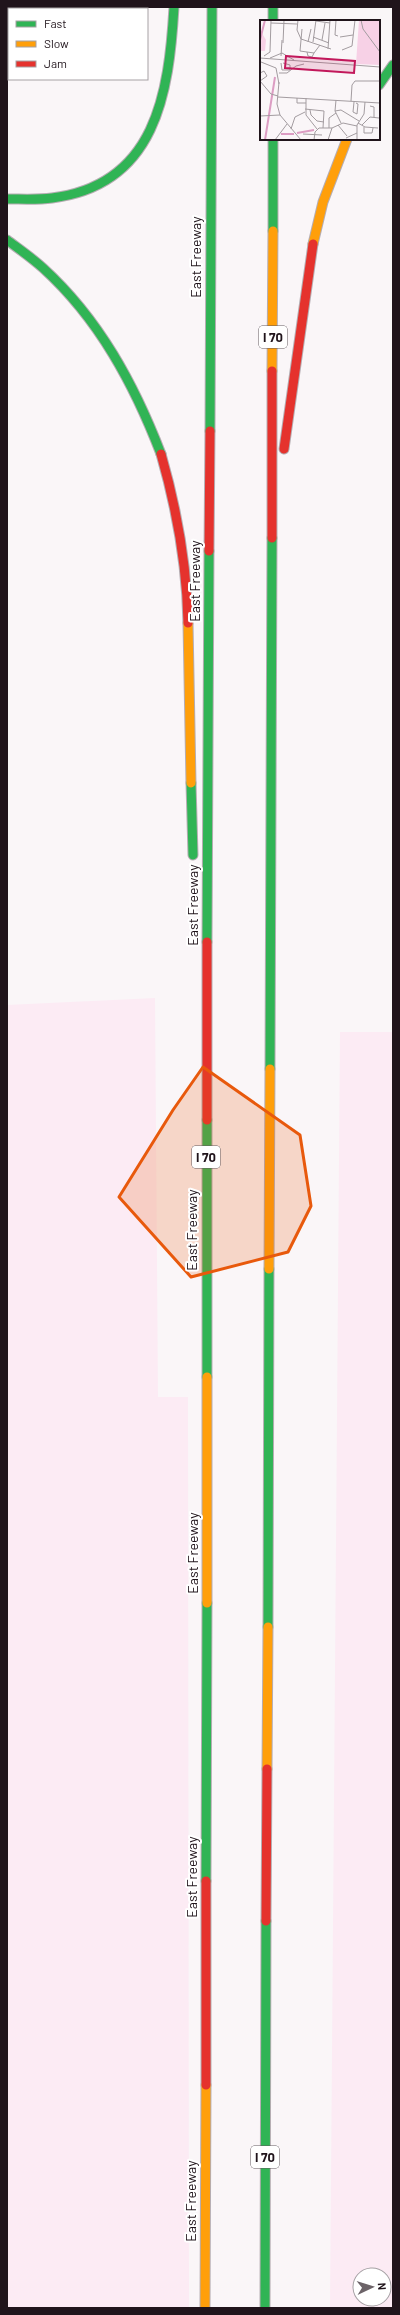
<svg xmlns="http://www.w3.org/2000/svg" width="400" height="2315" font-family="Barlow,sans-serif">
  <rect width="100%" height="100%" fill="#faf6f8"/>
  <path fill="#fcebf4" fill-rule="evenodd" d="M155 998 158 1397H188L189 2308H7V1005Z
    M340 1032H393V2308H330ZM360 2275H384V2299H360Z"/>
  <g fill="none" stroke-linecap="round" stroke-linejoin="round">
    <defs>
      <path id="fast" d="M273 7V21
        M379 85 393 65
        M7 199C22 199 38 200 52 198 156 185 169 93 174 7
        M273 231V139
        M7 240C19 249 32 258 43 268 99 319 134 384 161 454
        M210 431 212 7
        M191 783 193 855
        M207 942 209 551
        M270 1069 272 538
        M207 1120V1377
        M268 1627 269 1269
        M206 1881 207 1603
        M265 2308 266 1921"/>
      <path id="slow" d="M313 244 323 202 347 139
        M272 371 273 231
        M188 623 191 783
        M269 1269 270 1069
        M207 1377V1603
        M267 1769 268 1627
        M205 2308 206 2085"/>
      <path id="jam" d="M284 449 313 244
        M161 454C177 510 187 565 188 623
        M272 538V371
        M209 551 210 431
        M207 1120V942
        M266 1921 267 1769
        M206 2085V1881"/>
    </defs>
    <use href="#fast" stroke="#b5adb2" stroke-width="11"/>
    <use href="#slow" stroke="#b5adb2" stroke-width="11"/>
    <use href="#jam" stroke="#b5adb2" stroke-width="11"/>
    <use href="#fast" stroke="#30b455" stroke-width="9"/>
    <use href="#slow" stroke="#ff9f0a" stroke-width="9"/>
    <use href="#jam" stroke="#e5322d" stroke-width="9"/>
  </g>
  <path fill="#e8590c" fill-opacity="0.2" stroke="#e8590c" stroke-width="3" stroke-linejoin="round" d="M203 1067 300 1135 311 1206 288 1252 191 1277 119 1197 173 1110Z"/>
  <g text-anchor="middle" stroke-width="4" stroke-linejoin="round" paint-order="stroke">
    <g fill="#fff" stroke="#635a5f" stroke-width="1">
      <rect x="259" y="326" width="28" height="22" rx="3"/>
      <rect x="192" y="1146" width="28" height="22" rx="3"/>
      <rect x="251" y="2146" width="28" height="22" rx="3"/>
    </g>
    <g font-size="13" font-weight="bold" fill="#20141b">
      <text x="273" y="342">I 70</text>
      <text x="206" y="1162">I 70</text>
      <text x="265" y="2162">I 70</text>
    </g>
    <g font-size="14" fill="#20141b" stroke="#fff">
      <text transform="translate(196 257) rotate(-90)" y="5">East Freeway</text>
      <text transform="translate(195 581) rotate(-90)" y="5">East Freeway</text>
      <text transform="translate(193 905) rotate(-90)" y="5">East Freeway</text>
      <text transform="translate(192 1230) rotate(-90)" y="5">East Freeway</text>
      <text transform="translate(193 1553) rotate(-90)" y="5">East Freeway</text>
      <text transform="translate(192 1877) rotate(-90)" y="5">East Freeway</text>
      <text transform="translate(191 2201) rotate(-90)" y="5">East Freeway</text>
    </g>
  </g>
  <g transform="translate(260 20)">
    <rect width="120" height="120" fill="#faf6f8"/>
    <path d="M99 0H120V45L96 44ZM0 10 6 20 5 31H0Z" fill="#f7d1e6"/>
    <path fill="none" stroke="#dc9dc3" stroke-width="2" d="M0 20 5 0M37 113 54 110M21 114H34M5 120 15 57"/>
    <path fill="none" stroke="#a39ca0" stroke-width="1" d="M38 0 37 10 41 19 71 29M76 0 75 15 78 16M101 0 103 9 120 32M56 1 70 3M11 3 37 4M42 9 40 31 54 33 60 25M53 17 69 23M80 17 93 15M62 20 65 3M48 22 51 9M53 22 56 0M23 23 24 0M68 29 70 0M82 30 92 26 95 0M47 32 48 36 52 37 54 33M4 36 10 32 11 0M21 36 22 20M0 38 120 47M10 38 22 33 34 40M1 42 16 48 19 64M21 43 22 50H30V45L23 43M0 53 4 51 7 56 0 61M19 53H27L36 46 44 44M0 61 11 74 18 76M19 62 17 84 20 95 41 120M18 77 120 83M37 78V83H46M46 78V95L57 109M76 80 75 91 81 103M91 81 92 65 95 61H120M94 82 93 92 97 94 98 84 96 83M120 84V113M110 86 114 87V97M45 89 64 91M50 90 51 95 57 101 64 102M75 91 81 90 99 101M0 96 20 95M98 103 105 107 118 108M78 105 87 116M102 105 110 97 119 98M104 107V113H112L113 108M63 108 64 91M69 108V98L76 93M31 109 35 97 45 92M43 114 62 115M86 118 97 113M15 120 27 104M54 120 55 112 59 108H72L83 103 97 106M68 120 72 108M97 120V105L104 94 105 82"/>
    <path fill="#c2185b" fill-opacity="0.15" stroke="#c2185b" stroke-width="2" d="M26 36 95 41 94 53 25 48Z"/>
    <rect width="120" height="120" fill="none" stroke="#20141b" stroke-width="2"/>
  </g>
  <rect width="400" height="2315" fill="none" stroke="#20141b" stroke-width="16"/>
  <rect x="8" y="8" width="140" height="72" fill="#ffffff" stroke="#a6a1a4"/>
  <rect x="16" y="21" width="20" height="6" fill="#30b455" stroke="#a6a1a4"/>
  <text x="44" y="28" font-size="12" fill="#20141b">Fast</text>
  <rect x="16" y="41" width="20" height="6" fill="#ff9f0a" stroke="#a6a1a4"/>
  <text x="44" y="48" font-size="12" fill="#20141b">Slow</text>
  <rect x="16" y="61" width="20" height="6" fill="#e5322d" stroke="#a6a1a4"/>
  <text x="44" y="68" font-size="12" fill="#20141b">Jam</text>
  <g transform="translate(372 2287) rotate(86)"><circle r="19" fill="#ffffff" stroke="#a6a1a4"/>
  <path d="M0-3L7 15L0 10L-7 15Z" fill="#6c6368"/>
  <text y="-6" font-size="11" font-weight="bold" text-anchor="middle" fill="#20141b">N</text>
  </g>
</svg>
